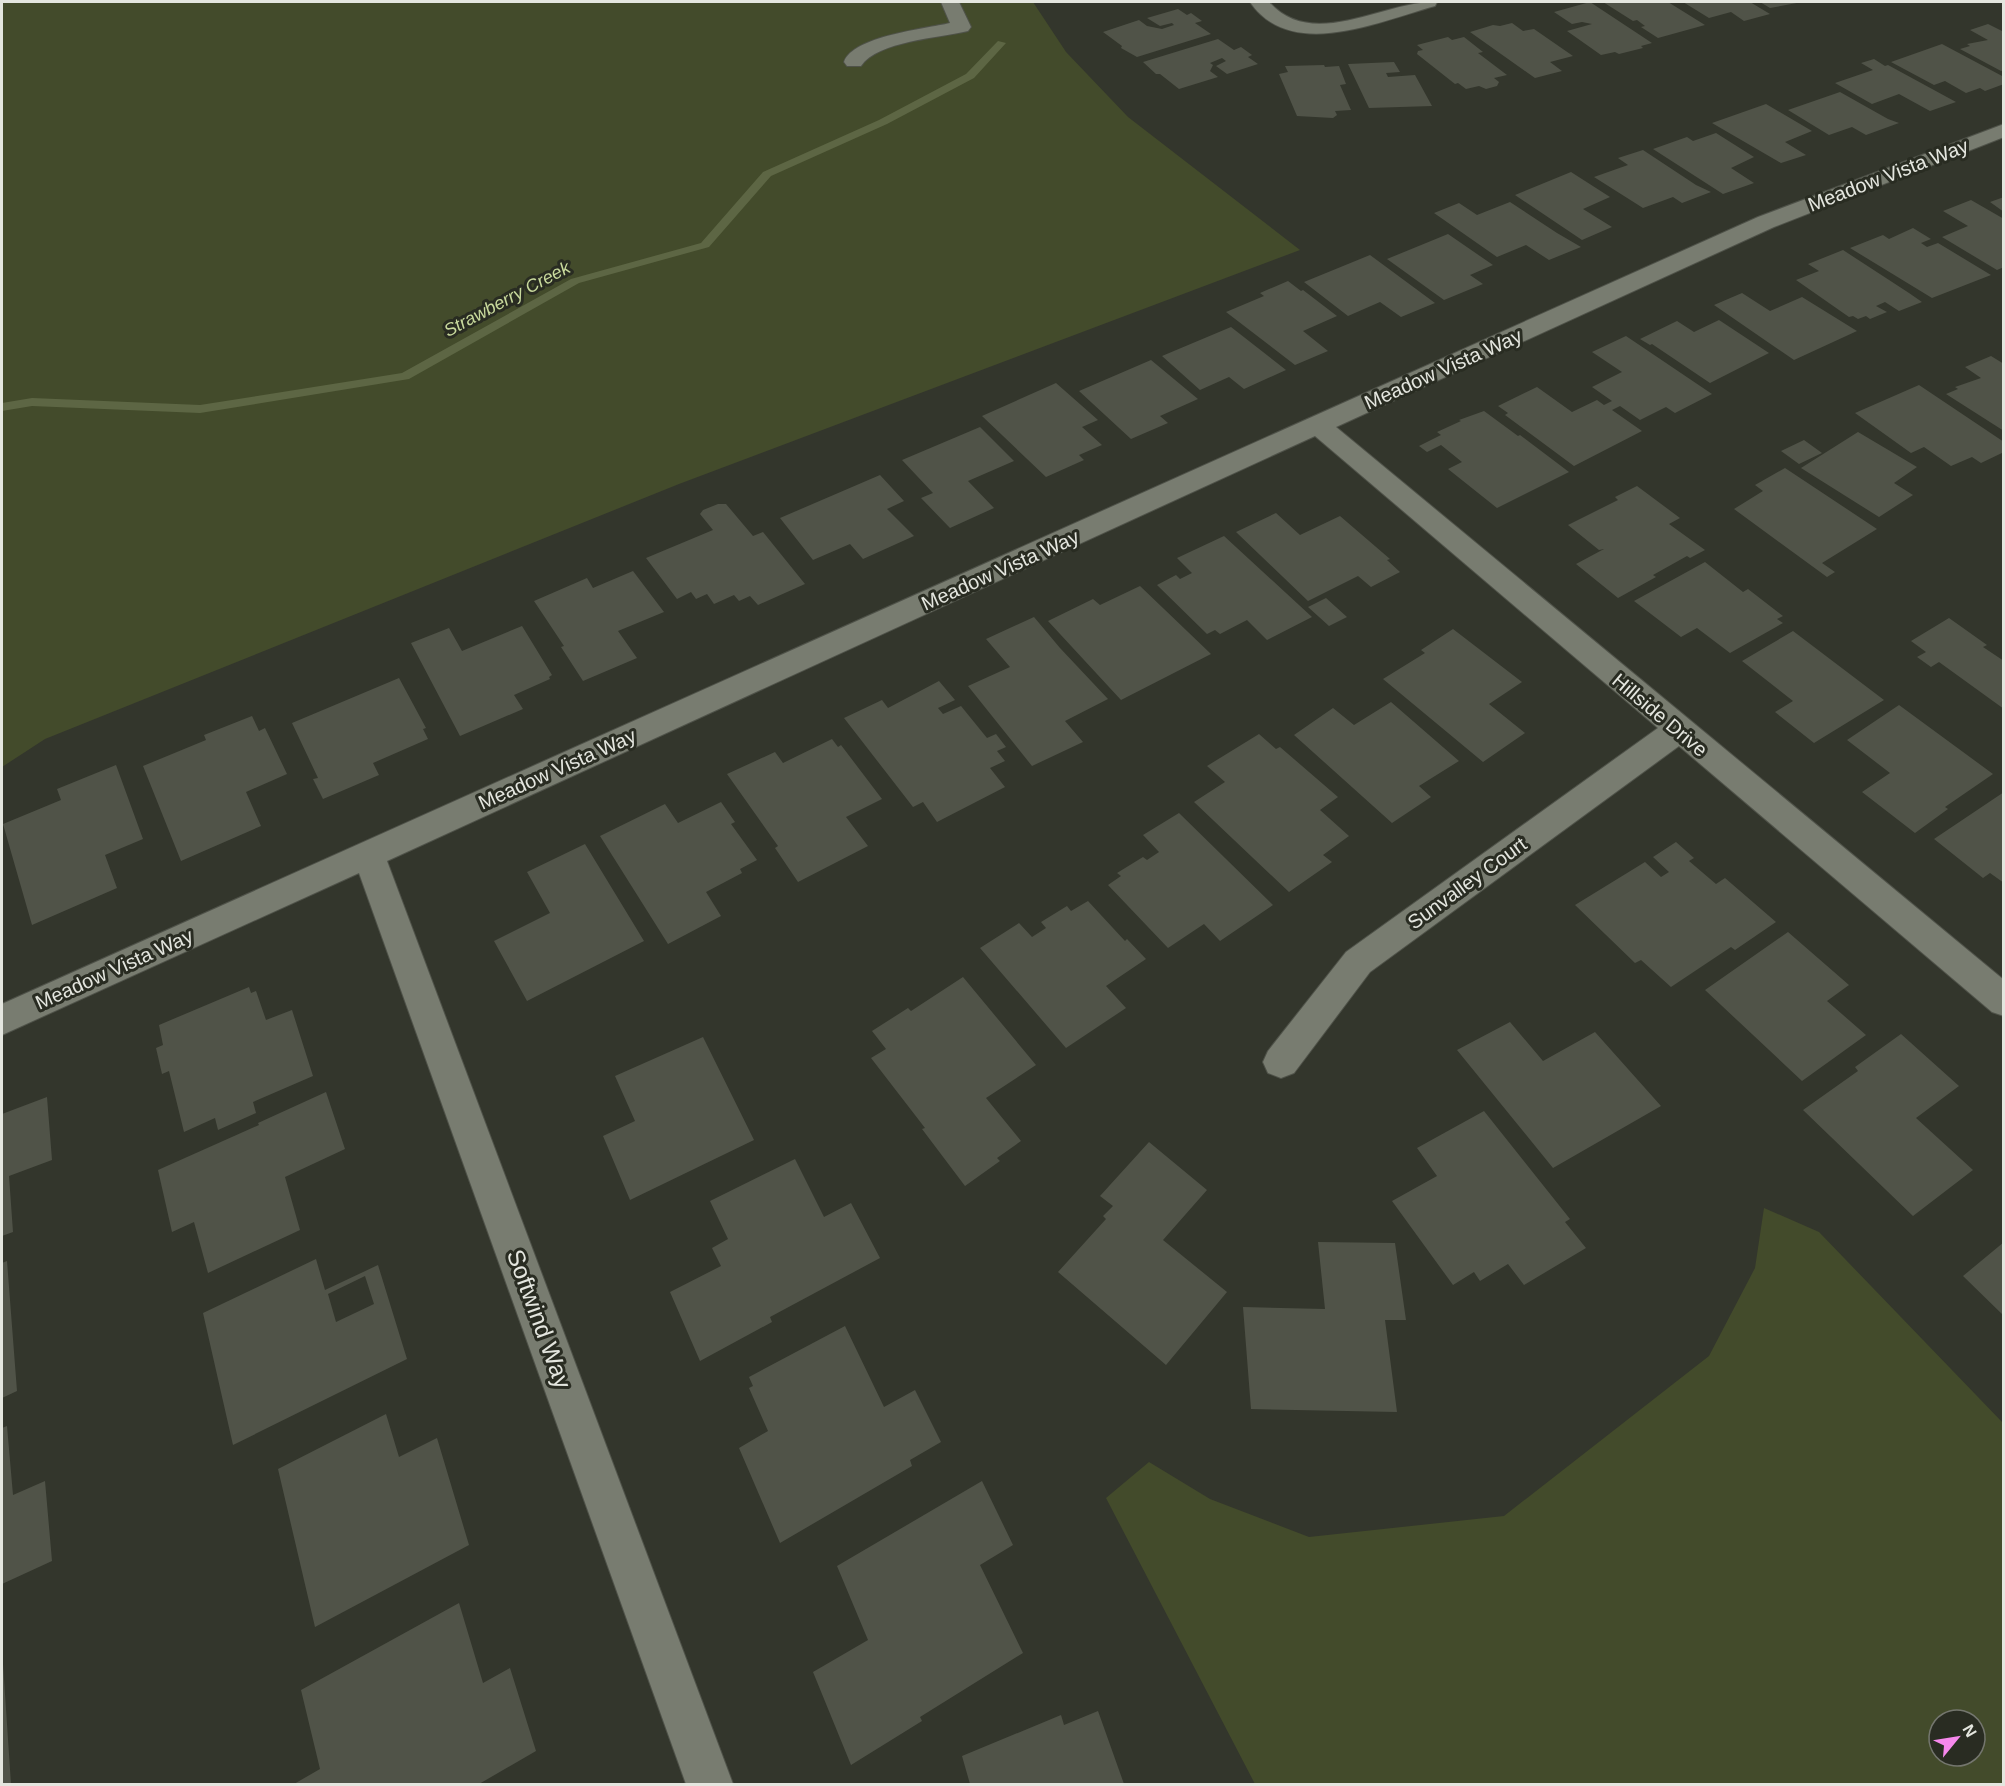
<svg xmlns="http://www.w3.org/2000/svg" width="2005" height="1786" font-family="Arial,sans-serif">
  <rect width="100%" height="100%" fill="#33362c"/>
  <path fill="#434b2b" fill-rule="evenodd" d="M2 2H1033L1066 52 1128 117 1300 250 679 484 45 739 2 767Z
    M1764 1208 1819 1232 2003 1423V1784H1255L1106 1498 1149 1462 1210 1499 1309 1537 1504 1516 1709 1356 1755 1268ZM1939 1720H1975V1756H1939Z"/>
  <g fill="none" stroke-linecap="round" stroke-linejoin="round">
    <path fill="#5d6644" fill-rule="evenodd" d="M998 41 1006 43 974 78 887 124 771 176 709 247 579 283 409 379 200 413 32 406 2 411V403L32 398 200 405 402 373 571 279 701 243 763 172 879 120 966 74Z"/>
  </g>
  <path fill="#505348" fill-rule="evenodd" d="M1590 2 1652 43 1641 46 1643 48 1619 54 1615 52 1601 55 1567 31 1592 24 1582 22 1572 24 1554 12Z
    M1603 2H1668L1705 25 1658 38 1641 27 1645 26 1637 20 1633 21Z
    M1683 2H1750L1770 14 1744 21 1731 12 1709 18Z
    M1760 2H1802L1770 8Z
    M1178 9 1187 15 1191 13 1202 21 1195 23 1211 34 1137 57 1121 48 1122 46 1103 32 1139 20 1147 26 1162 29 1174 25 1172 23 1160 26 1147 18Z
    M1512 23 1523 31 1534 29 1573 56 1550 62 1562 71 1535 78 1470 32 1493 25 1500 26Z
    M1988 24 2004 32V70L2001 71 1960 49 1970 46 1967 44 1988 40 1970 30Z
    M1448 37 1452 40 1464 37 1483 52 1478 53 1507 75 1494 78 1499 82 1497 86 1486 89 1479 86 1466 89 1458 83 1455 84 1417 54 1418 51 1423 50 1417 45Z
    M1218 39 1234 50 1241 47 1252 55 1248 57 1258 64 1227 74 1216 66 1226 61 1222 58 1210 63 1213 65 1210 71 1218 77 1179 89 1160 74H1156L1143 62Z
    M1942 44 2004 77V84L1985 91 1980 88 1966 93 1945 81 1934 85 1891 62Z
    M1874 59 1885 66 1888 65 1956 102 1930 111 1899 94 1872 104 1835 83 1873 70 1861 63Z
    M1394 62 1400 72 1386 73 1388 77 1415 75 1432 106 1369 108 1348 64Z
    M1324 65 1325 67 1339 66 1346 84 1340 85 1351 110 1335 111 1337 115 1333 118 1297 116 1279 74 1288 72 1285 66Z
    M1840 92 1888 119 1899 123 1866 135 1852 127 1829 135 1788 110Z
    M1766 104 1812 131 1785 142 1806 155 1781 163 1712 123Z
    M1716 133 1754 157 1731 168 1754 183 1723 194 1653 149 1687 137 1693 141Z
    M1643 150 1696 185 1711 192 1682 203 1673 197 1643 208 1594 177 1628 165 1618 158Z
    M1571 172 1610 197 1583 209 1612 227 1582 240 1515 195Z
    M2004 197V212L1990 202Z
    M1971 200 2004 219V267L1997 270 1942 237 1968 226 1943 211Z
    M1510 202 1557 233 1581 247 1549 260 1526 245 1497 257 1434 213 1459 203 1477 215Z
    M1913 228 1931 239 1921 243 1927 247 1938 243 1991 275 1932 298 1850 248 1883 235 1889 239Z
    M1448 234 1493 265 1470 275 1483 284 1444 300 1387 259Z
    M1843 250 1909 293 1922 302 1899 311 1885 302 1876 306 1887 312 1870 319 1866 316 1858 319 1853 316 1849 317 1796 280 1819 271 1808 264Z
    M1370 255 1435 303 1401 317 1380 302 1348 316 1304 282Z
    M1288 281 1301 291 1303 290 1337 316 1303 331 1328 351 1295 365 1226 312 1264 296 1260 293Z
    M1742 293 1770 311 1802 297 1857 331 1794 360 1714 305Z
    M1719 320 1769 353 1710 383 1652 344 1650 345 1640 339 1677 321 1694 332Z
    M1231 327 1286 370 1244 389 1229 377 1200 390 1162 356Z
    M1626 336 1712 394 1675 413 1666 407 1640 420 1620 406 1612 410 1642 431 1574 466 1505 415 1508 413 1498 406 1537 387 1572 412 1597 400 1604 405 1612 401 1592 387 1622 372 1592 352Z
    M1991 356 2004 364V431L1946 394 1958 389 1955 387 1981 378 1965 367Z
    M1151 360 1198 399 1160 416 1168 423 1131 439 1079 391Z
    M1056 383 1098 420 1082 427 1102 445 1079 455 1084 460 1046 477 982 416Z
    M1919 385 2004 442V452L1981 463 1972 457 1951 466 1924 447 1911 453 1855 413Z
    M1484 411 1518 436 1520 435 1569 472 1497 508 1448 469 1462 462 1441 445 1427 452 1419 446 1441 435 1437 432 1461 421 1459 420Z
    M980 427 1014 461 968 481 994 508 950 528 921 498 933 493 902 460Z
    M1858 432 1917 467 1894 483 1913 495 1879 517 1801 468Z
    M1804 440 1822 453 1799 464 1781 451Z
    M1785 468 1877 529 1822 563 1835 572 1827 577 1734 509 1763 491 1755 485Z
    M880 475 904 501 887 509 914 536 863 559 850 544 813 560 780 518Z
    M1637 486 1680 518 1669 524 1705 550 1690 558 1687 556 1653 575 1656 577 1618 598 1576 564 1604 549 1599 550 1568 525 1618 500 1615 497Z
    M718 504H726L753 536 763 532 805 584 758 605 750 596 739 601 734 595 714 604 707 594 696 599 691 592 677 599 646 558 713 530 700 514 703 510Z
    M1276 513 1300 535 1340 516 1390 559 1387 560 1400 572 1371 587 1358 576 1308 601 1236 532Z
    M1224 536 1312 617 1267 640 1247 620 1220 634 1215 630 1207 634 1157 585 1176 575 1180 579 1192 573 1177 558Z
    M1705 562 1743 592 1748 589 1783 616 1777 619 1783 623 1730 653 1697 628 1681 637 1634 601Z
    M633 571 664 612 618 631 637 658 583 681 561 647 564 646 534 601 587 578 593 588Z
    M1140 586 1211 654 1121 700 1048 621 1093 599 1100 605Z
    M1326 598 1347 617 1329 626 1308 607Z
    M1034 617 1060 648 1108 699 1065 721 1083 742 1032 766 968 686 1010 667 986 639Z
    M1949 618 1987 645 1983 647 2004 661V709L1939 662 1931 667 1917 657 1926 652 1911 641Z
    M522 626 552 675 549 677 550 679 514 695 523 709 460 736 411 643 449 628 462 651Z
    M1453 629 1522 682 1489 704 1525 733 1483 762 1383 679 1425 653 1421 650Z
    M1793 631 1884 700 1814 743 1775 712 1793 701 1742 661Z
    M399 678 426 728 423 729 428 739 373 763 379 775 323 799 313 779 318 778 292 723Z
    M939 681 955 700 938 708 943 714 961 706 987 738 996 734 1006 747 997 751 1005 761 990 768 1005 787 937 822 923 802 913 807 844 718 882 700 888 708Z
    M1391 702 1459 761 1419 786 1431 797 1392 823 1294 735 1333 708 1354 725Z
    M1899 705 1993 774 1945 807 1948 809 1915 833 1862 792 1890 773 1847 740Z
    M252 716 259 731 265 728 287 774 246 792 261 826 181 861 143 766 206 740 204 735Z
    M1259 734 1276 749 1280 747 1338 797 1320 810 1349 836 1323 855 1332 862 1289 892 1194 802 1225 782 1207 766Z
    M832 739 838 747 841 745 882 799 846 817 868 846 798 882 775 848 778 846 727 774 775 752 783 763Z
    M116 765 143 839 105 855 117 888 32 925 3 824 61 800 57 789Z
    M2004 792V883L1990 873 1983 878 1934 839Z
    M721 802 735 822 731 824 757 860 740 869 742 873 706 892 721 916 668 944 600 836 665 804 678 823Z
    M1179 813 1273 905 1220 941 1204 924 1168 948 1108 885 1121 876 1117 873 1143 857 1147 860 1159 852 1143 835Z
    M1676 842 1694 858 1689 861 1716 884 1725 878 1776 922 1735 950 1731 947 1671 987 1641 960 1635 963 1575 905 1645 862 1661 877 1669 872 1653 857Z
    M585 844 644 941 527 1001 494 941 550 913 527 872Z
    M1088 901 1125 941 1127 939 1146 959 1106 986 1126 1008 1066 1048 980 948 1019 923 1032 937 1046 928 1041 922 1067 906 1071 911Z
    M1788 932 1849 985 1827 1001 1866 1035 1802 1081 1705 990Z
    M963 977 1036 1065 986 1098 1021 1141 997 1158 1000 1161 965 1186 922 1129 925 1128 871 1058 886 1049 872 1031 908 1008 911 1011Z
    M249 987 251 993 256 991 266 1020 292 1010 313 1076 253 1102 256 1113 218 1130 215 1118 184 1132 169 1071 162 1074 156 1048 163 1045 159 1025Z
    M1510 1022 1543 1061 1595 1032 1661 1106 1553 1168 1457 1050Z
    M1901 1034 1959 1086 1916 1118 1973 1170 1913 1216 1803 1110 1858 1071 1855 1067Z
    M703 1037 754 1140 630 1200 603 1136 635 1121 615 1076Z
    M326 1092 345 1149 285 1177 300 1230 208 1273 194 1222 172 1232 158 1170 259 1125 258 1123Z
    M47 1097 52 1160 9 1176 13 1232 2 1236V1114Z
    M1484 1111 1570 1219 1565 1222 1586 1248 1524 1285 1508 1264 1480 1281 1474 1272 1453 1285 1392 1201 1437 1176 1417 1148Z
    M1149 1142 1207 1190 1163 1240 1227 1292 1166 1365 1058 1272 1106 1219 1103 1216 1113 1206 1100 1196Z
    M795 1159 824 1217 851 1203 880 1258 770 1317 772 1322 700 1361 670 1292 721 1266 712 1248 728 1239 710 1201Z
    M1318 1242 1395 1243 1406 1320H1385L1397 1412 1251 1409 1243 1307 1325 1309Z
    M2004 1242V1316L1963 1276Z
    M316 1259 325 1290 378 1265 407 1359 233 1445 203 1313ZM365 1276 374 1304 336 1322 328 1294Z
    M7 1261 17 1391 2 1398V1263Z
    M845 1326 884 1407 915 1390 941 1442 910 1460 912 1466 780 1543 739 1448 768 1431 749 1388 753 1386 749 1377Z
    M386 1414 399 1457 437 1438 469 1545 315 1627 278 1469Z
    M7 1426 13 1495 45 1481 52 1561 2 1584V1428Z
    M982 1481 1013 1545 980 1565 1023 1653 920 1717 922 1721 851 1765 813 1672 868 1640 837 1566Z
    M459 1603 483 1683 510 1668 536 1751 479 1784H294L320 1769 301 1690Z
    M3 1664 11 1784H2Z
    M1098 1711 1124 1784H970L962 1756 1061 1715 1064 1725Z"/>
  <g fill="none" stroke-linecap="round" stroke-linejoin="round">
    <defs>
      <path id="minor" d="M941 2H959L971 27 968 31C939 38 878 41 861 66H847L844 62C853 36 925 29 950 23Z
        M1250 2H1269C1313 52 1384 0 1437 2L1435 6C1380 21 1291 62 1250 2Z
        M2004 124V137L1774 227 1336 427 2004 980V1016L1992 1012 1679 746 1370 972 1294 1073 1281 1078 1268 1073 1263 1062 1268 1051 1346 952 1658 728 1315 436 387 861 733 1784H686L359 873 2 1035V1004L1758 217Z"/>
    </defs>
    <use href="#minor" stroke="#4f5249" stroke-width="2"/>
    <use href="#minor" fill="#787c70" fill-rule="evenodd"/>
  </g>
  <g text-anchor="middle" stroke-width="6" stroke-linejoin="round" paint-order="stroke">
    <g font-size="18" font-style="italic" fill="#c8d99c" stroke="#292c22">
      <text transform="translate(507 299) rotate(-28)" y="6">Strawberry Creek</text>
    </g>
    <g font-size="20" fill="#e4e6df" stroke="#292c22">
      <text transform="translate(1888 175) rotate(-21)" y="7">Meadow Vista Way</text>
      <text transform="translate(1443 369) rotate(-24)" y="7">Meadow Vista Way</text>
      <text transform="translate(1000 570) rotate(-24)" y="7">Meadow Vista Way</text>
      <text transform="translate(1660 715) rotate(40)" y="7">Hillside Drive</text>
      <text transform="translate(557 769) rotate(-24)" y="7">Meadow Vista Way</text>
      <text transform="translate(1467 883) rotate(-36)" y="7">Sunvalley Court</text>
      <text transform="translate(114 969) rotate(-24)" y="7">Meadow Vista Way</text>
    </g>
    <g font-size="24" fill="#e4e6df" stroke="#292c22">
      <text transform="translate(539 1319) rotate(70)" y="8">Softwind Way</text>
    </g>
  </g>
  <rect width="2005" height="1786" fill="none" stroke="#e4e6df" stroke-width="6"/>
  <g transform="translate(1957 1738) rotate(60)"><circle r="28" fill="#292c22" stroke="#74766e" stroke-width="1.5"/>
  <path d="M0-4.5L10 22L0 15L-10 22Z" fill="#f688ec"/>
  <text y="-9" font-size="16" font-weight="bold" text-anchor="middle" fill="#e4e6df">N</text>
  </g>
</svg>
